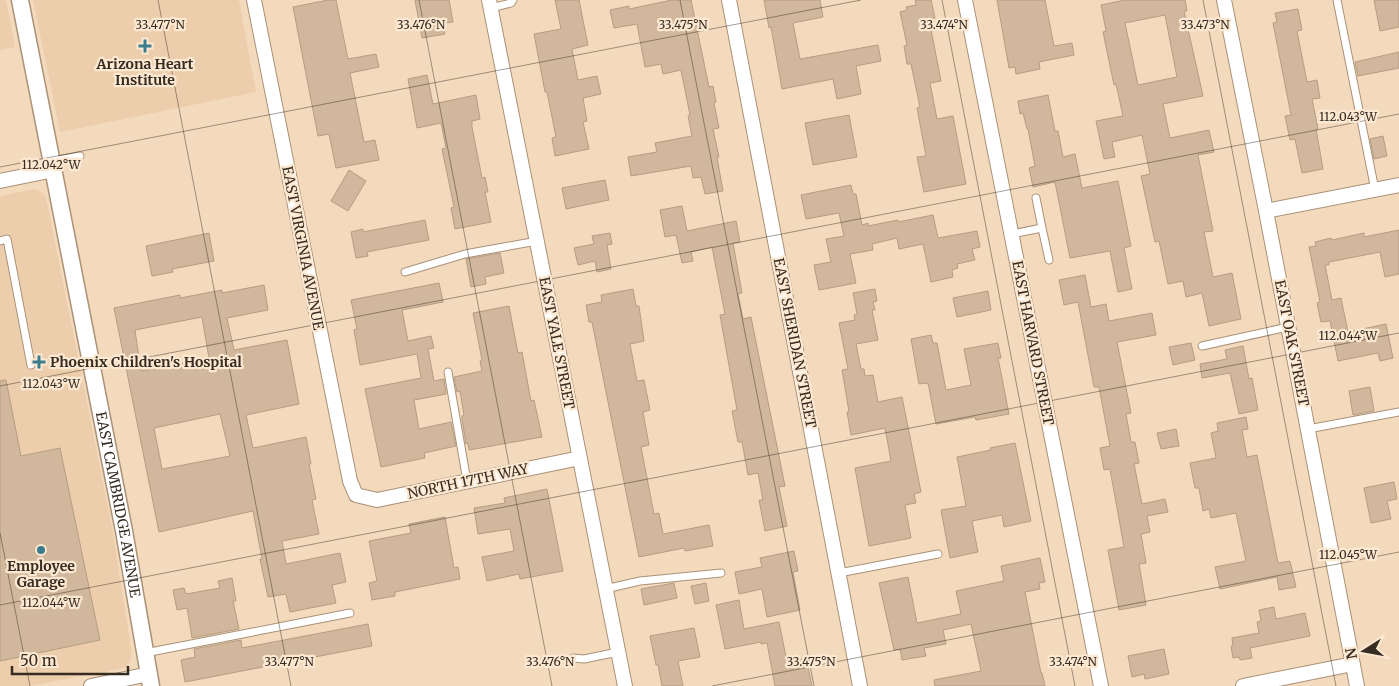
<svg xmlns="http://www.w3.org/2000/svg" width="1399" height="686" font-family="Merriweather,serif">
  <rect width="100%" height="100%" fill="#f4dabd"/>
  <path fill="#edceac" d="M0 0H6L15 47 0 50Z
    M33 0H239L256 92 60 132Z
    M35 189 42 192 46 197 112 527 132 654 127 667 119 669 30 686H0V196Z"/>
  <path fill="#d1b79c" stroke="#b69d82" fill-rule="evenodd" d="M328 0H336L348 59 376 54 379 67 350 73 364 142 375 140 379 160 336 168 329 134 318 136 293 7Z
    M415 0H449L453 22 443 23 445 34 422 38Z
    M555 0H579L588 45 572 49 578 80 597 76 601 94 583 98 587 121 583 122 589 149 555 156 552 138 556 137 547 92H545L534 34 561 29Z
    M672 0H691L709 87 713 86 716 102 714 103 719 128 713 129 719 157H717L723 191 705 194 701 177 693 178 691 166 631 176 628 157 657 152 655 143 692 136 688 116 690 115 681 70 663 74 661 64 645 67 637 24 614 28 610 10 629 6V9Z
    M764 0H820L823 17 793 23 800 59 878 45 881 61 856 66 861 94 837 99 833 79 782 89 771 27 769 28Z
    M915 0H931L935 18 929 19 941 81 930 83 937 119 953 116 966 184 924 192 917 157 926 156 917 108 920 107 911 64H907L904 46 907 45 900 12 907 10 906 7 916 5Z
    M997 0H1045L1054 46 1072 43 1074 55 1039 62 1040 69 1016 74 1015 67 1009 68Z
    M1125 0H1185L1187 11H1184L1203 96 1163 104 1170 138 1209 130 1214 152 1198 155 1213 231 1204 232 1213 277 1232 273 1241 319 1209 326 1202 293 1186 297 1183 281 1168 284 1159 241 1155 242 1141 176 1150 174 1142 135 1112 142 1115 157 1104 159 1096 121 1123 116 1116 84 1114 85 1103 32 1106 31 1101 5ZM1165 15 1177 77 1138 85 1125 23Z
    M1374 0H1399V27L1380 31Z
    M1298 9 1302 30 1297 31 1307 82 1317 80 1320 98 1312 99 1318 129H1316L1323 169 1302 173 1295 139 1290 140 1285 116 1291 115 1273 23 1277 22 1275 13Z
    M1399 52V68L1358 76 1355 62Z
    M427 75 433 104 476 95 480 119 472 121V127L482 178 485 177 488 192H485L491 222 455 229 451 208 454 207 442 149 446 148 441 123 417 128 408 79Z
    M1048 95 1055 131H1058L1063 157 1075 154 1082 188 1118 181 1131 246 1124 248 1132 289 1118 292 1110 251 1070 258 1055 182 1033 187 1029 168 1035 166 1028 129H1027L1023 113 1020 114 1018 101Z
    M849 115 857 157 813 165 805 123Z
    M1383 136 1387 156 1374 159 1370 139Z
    M349 170 366 181 348 211 331 201Z
    M605 180 609 200 566 209 562 188Z
    M851 185 853 194H856L862 225 868 223V226L898 220V222L933 215 938 238 977 231 980 247 972 249 975 260 957 264 958 268 952 270 953 277 931 282 923 244 899 249 897 238 872 244 873 250 850 254 856 283 819 290 814 265 831 262 826 239 844 236 839 213 806 219 801 195Z
    M682 206 687 231 736 221 740 242 733 243 742 293 738 294 743 319 751 317 785 486 779 487 787 526 765 531 759 500H763L758 473 748 475 742 442H738L732 411 737 410 720 315 725 314 712 247 691 252 693 261 682 263 676 235 665 237 660 210Z
    M425 220 429 240 367 252 368 256 356 258 351 232 363 229V232Z
    M1399 230V274L1385 277 1380 252 1329 262V265H1325L1332 300 1341 298 1348 332 1386 324 1393 358 1380 361 1378 353 1338 361 1330 321 1321 322 1317 303 1320 302 1309 247 1316 246 1315 242 1331 238 1332 240 1364 233V237Z
    M209 233 214 261 172 269 173 272 152 276 146 246Z
    M610 233 612 244 607 245 611 269 597 272 595 261 578 265 574 248 594 244 592 236Z
    M500 253 504 273 485 277 486 284 471 287 466 259Z
    M1085 275 1091 307 1106 304 1109 321 1152 313 1156 335 1117 342 1131 413 1126 414 1131 442H1135L1139 463 1134 464 1142 504 1165 499 1168 512 1147 516 1150 532 1141 534 1146 563 1139 564 1146 605 1119 610 1108 550 1124 547 1110 469 1104 470 1100 448 1110 446 1099 387H1094L1078 302 1064 305 1059 280Z
    M439 283 443 302 402 310 408 341 431 336 434 348 428 349 434 381 444 379 446 394 414 400 419 429 451 422 456 446 424 453 425 458 381 467 365 389 421 378 417 354 360 365 354 330 357 329 351 300Z
    M264 285 268 310 227 318 234 350 287 340 299 404 246 415 253 448 306 437 311 464H309L316 499 312 500 319 534 282 541 286 564 340 553 346 582 332 585 336 603 290 612 286 594 268 597 260 559H262L253 511 159 532 114 308 180 295V298L222 290V293ZM202 317 209 358 141 371 135 330ZM220 414 230 456 162 469 154 428Z
    M633 289 636 306H639L644 341 630 344 637 381 644 380 650 410 643 412 649 445 641 447 654 514 659 513 663 534 709 525 713 546 685 551 684 548 639 557 592 322H589L586 305 602 302 601 295Z
    M875 289 877 301 873 302 875 310H872L878 340 856 344 861 369H864L865 376 873 375 878 402 902 397 921 492 914 494 916 503 905 505 911 538 869 546 855 468 891 461 885 428 851 435 847 412H849L842 370 848 369 839 323 855 320 854 315 857 314 853 293Z
    M988 291 991 310 957 317 953 298Z
    M509 306 518 353 522 352 531 401 534 400 542 437 469 450 468 443 466 444 462 419V416L464 415 460 391 457 392 454 377 482 371 480 361 482 360 473 313Z
    M931 335 933 343H937L946 390 971 385 964 349 998 343 1001 358H998L1009 414 976 420 975 417 936 424 928 383 919 384 911 339Z
    M1191 343 1195 360 1173 365 1169 347Z
    M1243 346 1249 379 1252 378 1258 410 1239 414 1230 373 1202 378 1200 364 1227 359 1225 350Z
    M6 380 21 456 60 448 100 640 0 661V381Z
    M1370 387 1374 411 1353 415 1349 391Z
    M1246 417 1248 429 1242 430 1247 457 1257 455 1278 563 1290 561 1296 587 1279 590 1277 577 1220 589 1215 567 1246 561 1236 513 1211 518 1209 509 1203 511 1199 488H1195L1190 463 1216 458 1211 433 1218 431 1217 423Z
    M1176 429 1179 446 1161 449 1157 433Z
    M1015 443 1031 521 1004 527 1002 515 972 521 978 552 950 558 941 510 966 506 957 457 991 450 990 448Z
    M1394 482 1397 499 1387 501 1391 519 1371 523 1364 488Z
    M547 489 563 571 520 579 519 574 487 581 482 557 514 551 510 529 478 534 474 508 505 503 504 498Z
    M445 517 454 568 458 567 460 579 395 592V596L372 600 369 583 377 581 369 541 411 533 409 524Z
    M794 551 798 571 793 572 800 610 767 617 762 589 739 594 735 572 762 567 760 558Z
    M1040 558 1045 582 1039 583 1040 589 1025 592 1041 673H1042L1045 686H935L934 680 981 671 971 624 943 630 946 644 924 648 926 656 902 660 900 649 894 650 879 583 908 577 917 623 961 614 956 591 1004 581 1001 566Z
    M232 578 236 601H233L239 629 192 638 187 608 177 610 173 590 184 588 186 594 220 588 218 581Z
    M674 583 677 598 644 605 641 589Z
    M706 583 709 601 695 604 691 586Z
    M739 600 744 629 779 622 787 662 806 658 812 686H775L767 643 761 644V642L725 649 716 605Z
    M1274 607 1276 619 1305 613 1310 636 1250 648 1252 658 1240 660 1239 657 1233 658 1231 646H1233L1232 638 1259 633 1257 622 1261 621 1259 610Z
    M368 624 372 646 185 682 181 660 195 657 194 649 241 640 242 648Z
    M694 628 700 657 678 661 683 686H662L658 665H656L650 636Z
    M1164 649 1169 674 1145 679 1144 674 1132 677 1128 656Z"/>
  <g fill="none" stroke-linecap="round" stroke-linejoin="round">
    <defs>
      <path id="service" d="M1337 0 1375 190
        M491 8 511 3 513 0
        M53 161 80 156
        M1042 228 1049 260
        M1012 234 1042 228 1036 198
        M0 241 7 239 31 365
        M405 272 465 254 537 241
        M1202 346 1288 327
        M448 372 467 481
        M1308 429 1399 412
        M839 573 938 554
        M605 589 640 581 721 573
        M145 653 350 613
        M573 658 584 659 618 652"/>
      <path id="minor" d="M254 0 350 481 356 495 377 500 580 458
        M489 0 625 686
        M729 0 860 686
        M965 0 1101 686
        M1224 0 1266 211 1357 686
        M0 181 54 170
        M1266 211 1399 185
        M91 686 149 674
        M1243 686 1353 664"/>
      <g id="tertiary">
        <path id="s1" d="M20 0 124 531 151 686"/>
      </g>
    </defs>
    <use href="#service" stroke="#aa9177" stroke-width="9"/>
    <use href="#minor" stroke="#aa9177" stroke-width="16"/>
    <use href="#tertiary" stroke="#aa9177" stroke-width="19"/>
    <use href="#service" stroke="#fff" stroke-width="7"/>
    <use href="#minor" stroke="#fff" stroke-width="14"/>
    <use href="#tertiary" stroke="#fff" stroke-width="16"/>
  </g>
  <path fill="none" stroke="#362c22" stroke-width="1" stroke-opacity="0.45" d="M158 0 291 686M419 0 552 686M680 0 814 686M942 0 1075 686M1203 0 1336 686M0 167 861 0M0 386 1399 114M0 533 30 686M0 605 1399 333M712 686 1399 552"/>
  <g fill="#397d8c" stroke="#fde8d1" stroke-width="2">
    <path d="M142.5 38.5h5v5h5v5h-5v5h-5v-5h-5v-5h5z"/>
    <path d="M36.5 354.5h5v5h5v5h-5v5h-5v-5h-5v-5h5z"/>
    <circle cx="41" cy="550" r="5"/>
  </g>
  <g text-anchor="middle" stroke-width="4.5" stroke-linejoin="round" paint-order="stroke">
    <g font-size="14" font-weight="bold" fill="#362c22" stroke="#fde8d1">
      <text x="145" y="69">Arizona Heart<tspan x="145" dy="16">Institute</tspan></text>
      <text x="50" y="367" text-anchor="start">Phoenix Children's Hospital</text>
      <text x="41" y="571">Employee<tspan x="41" dy="16">Garage</tspan></text>
    </g>
    <g font-size="14" fill="#362c22" stroke="#fde8d1">
      <text transform="translate(303 248) rotate(79)" y="5">EAST VIRGINIA AVENUE</text>
      <text transform="translate(557 343) rotate(79)" y="5">EAST YALE STREET</text>
      <text transform="translate(795 343) rotate(79)" y="5">EAST SHERIDAN STREET</text>
      <text transform="translate(1033 343) rotate(79)" y="5">EAST HARVARD STREET</text>
      <text transform="translate(1292 343) rotate(79)" y="5">EAST OAK STREET</text>
      <text transform="translate(468 481) rotate(-12)" y="5">NORTH 17TH WAY</text>
      <text dy="5" stroke="none"><textPath href="#s1" startOffset="514">EAST CAMBRIDGE AVENUE</textPath></text>
    </g>
  </g>
  <g font-size="12" text-anchor="middle" fill="#362c22" stroke="#fde8d1" stroke-width="4.5" stroke-linejoin="round" paint-order="stroke">
    <text x="160" y="29">33.477°N</text>
    <text x="421" y="29">33.476°N</text>
    <text x="683" y="29">33.475°N</text>
    <text x="944" y="29">33.474°N</text>
    <text x="1205" y="29">33.473°N</text>
    <text x="1348" y="121">112.043°W</text>
    <text x="51" y="169">112.042°W</text>
    <text x="1348" y="340">112.044°W</text>
    <text x="51" y="388">112.043°W</text>
    <text x="1348" y="559">112.045°W</text>
    <text x="51" y="607">112.044°W</text>
    <text x="289" y="666">33.477°N</text>
    <text x="550" y="666">33.476°N</text>
    <text x="811" y="666">33.475°N</text>
    <text x="1073" y="666">33.474°N</text>
  </g>
  <g transform="translate(1364 651) rotate(259)" stroke="#fde8d1" stroke-width="4" paint-order="stroke">
  <path d="M0-4L9 19L0 12L-9 19Z" fill="#362c22"/>
  <text y="-8" font-size="14" font-weight="bold" text-anchor="middle" fill="#362c22">N</text>
  </g>
  <path d="M12 666v8h116v-8" fill="none" stroke="#362c22" stroke-width="2.5"/>
  <text x="20" y="666" font-size="15" fill="#362c22" stroke="#fde8d1" stroke-width="4" paint-order="stroke">50 m</text>
</svg>
